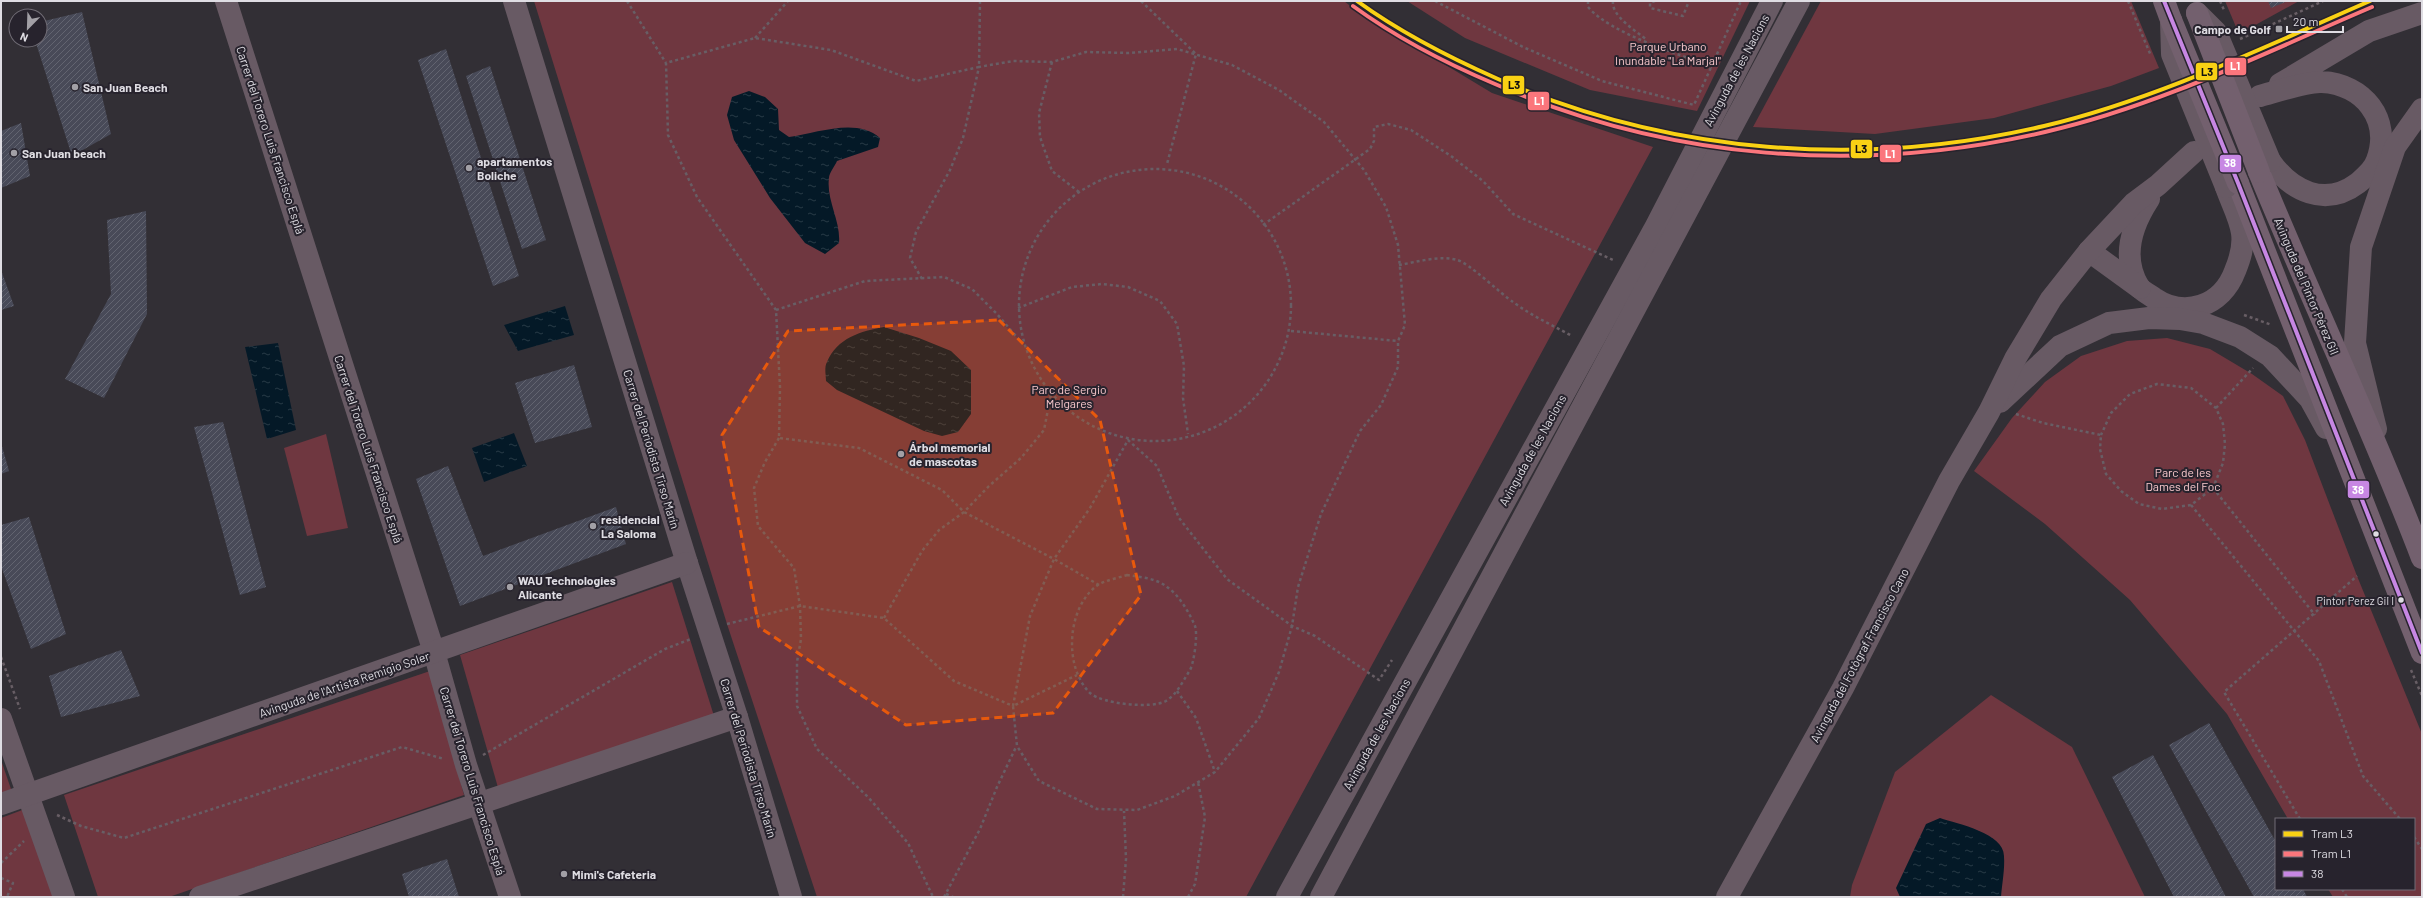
<svg xmlns="http://www.w3.org/2000/svg" width="2423" height="898" viewBox="0 0 2423 898" font-family="Barlow,sans-serif">
<defs>
<pattern id="water-ripples" width="26" height="14" patternUnits="userSpaceOnUse"><rect width="26" height="14" fill="#041927"/><path d="M2 4q2-2 4 0t4 0M15 11q2-2 4 0t4 0" fill="none" stroke="#283a46"/></pattern>
<pattern id="building-hatch" width="6" height="6" patternUnits="userSpaceOnUse"><rect width="6" height="6" fill="#484a58"/><path d="M-1 1l2-2M0 6l6-6M5 7l2-2" fill="none" stroke="#626470"/></pattern>
</defs>
<rect width="100%" height="100%" fill="#322f35"/>
<g fill="#6f3740">
<polygon points="534,1 1344,1 1358,12 1492,93 1653,147 1246,897 817,897 727,624"/>
<polygon points="1407,1 1750,1 1697,111 1590,90 1465,38"/>
<polygon points="1821,1 2131,1 2159,68 2111,86 1994,118 1875,134 1753,127"/>
<polygon points="2225,1 2299,1 2239,34"/>
<polygon points="2167,338 2210,349 2252,374 2283,396 2305,440 2357,576 2422,734 2422,897 2333,897 2328,889 2414,889 2414,819 2288,819 2227,714 2130,600 2045,524 1974,471 2012,418 2045,382 2081,356 2127,341"/>
<polygon points="326,434 348,528 307,536 284,448"/>
<polygon points="672,582 714,716 499,791 460,655"/>
<polygon points="430,671 464,795 169,897 98,897 64,795"/>
<polygon points="1991,695 2072,747 2145,897 1850,897 1852,885 1895,772"/>
<polygon points="1,760 12,792 1,796"/>
<polygon points="25,809 55,897 1,897 1,818"/>
</g>
<g fill="url(#water-ripples)">
<path d="M 749,91 L 765,97 L 778,109 L 779,130 L 789,137 C 817,133 857,117 880,138 L 878,147 L 837,161 C 835,166 829,173 829,178 C 826,200 841,221 839,243 L 825,254 L 805,243 L 770,198 L 734,140 L 727,115 L 732,97 Z"/>
<polygon points="565,306 574,335 518,351 504,325"/>
<path d="M 884,327 L 919,338 L 951,351 L 971,370 L 971,414 L 958,432 L 942,436 L 924,431 L 837,390 L 826,381 C 826,375 824,367 827,362 C 837,338 861,331 884,327 Z"/>
<polygon points="278,343 296,430 267,439 245,347"/>
<polygon points="514,433 527,466 484,482 472,448"/>
<path d="M 1940,818 C 1958,824 2004,833 2004,856 C 2005,869 2002,884 2001,897 L 1900,897 L 1896,888 L 1926,824 Z"/>
</g>
<g fill="url(#building-hatch)">
<polygon points="2268,1 2288,1 2271,8"/>
<polygon points="82,12 111,134 72,156 35,40 40,40 40,22"/>
<polygon points="446,49 519,276 493,286 418,60"/>
<polygon points="490,66 546,240 522,249 466,76"/>
<polygon points="21,123 30,176 1,188 1,131"/>
<polygon points="146,211 147,314 104,398 65,379 111,294 107,220"/>
<polygon points="1,270 14,306 1,310"/>
<polygon points="574,365 592,427 535,443 515,383"/>
<polygon points="223,422 266,587 240,595 194,427"/>
<polygon points="1,443 9,471 1,474"/>
<polygon points="448,466 483,556 616,507 626,544 460,606 416,479"/>
<polygon points="29,517 66,634 31,649 1,566 1,525"/>
<polygon points="121,650 140,696 61,717 49,676"/>
<polygon points="2209,723 2276,842 2276,889 2303,889 2307,897 2254,897 2169,745"/>
<polygon points="2153,755 2226,897 2174,897 2112,777"/>
<polygon points="447,859 459,897 409,897 402,874"/>
</g>
<g fill="none" stroke-linecap="round" stroke-linejoin="round">
<g stroke="#685e65" stroke-width="2.5" stroke-dasharray="3 3" stroke-linecap="butt">
<polyline points="627,1 666,63"/>
<polyline points="1141,1 1196,54 1167,164"/>
<polyline points="1435,1 1523,47 1602,81 1694,105 1741,1"/>
<path d="M 1588,1 L 1588,7 C 1611,34 1677,53 1712,67"/>
<path d="M 1613,1 C 1611,16 1636,31 1647,40"/>
<polyline points="1655,1 1650,3 1650,8 1683,16 1689,1"/>
<polyline points="2128,1 2151,56"/>
<polyline points="2220,1 2224,10"/>
<polyline points="755,38 788,1"/>
<polyline points="2240,39 2323,1"/>
<polyline points="2249,59 2349,17"/>
<polyline points="1052,62 1039,113 1040,137 1052,171 1079,192"/>
<circle cx="1155" cy="305" r="136"/>
<polyline points="1263,225 1370,149 1374,141 1374,127 1388,124 1411,130 1451,156 1483,181 1513,214 1613,260"/>
<path d="M 1399,265 C 1417,262 1439,255 1457,260 C 1468,262 1501,294 1513,302 C 1532,316 1552,325 1572,336"/>
<polyline points="922,279 910,258 916,232 950,170 963,138 979,67 1013,61 1052,62 1086,52 1129,53 1177,49 1232,65 1279,90 1324,122 1364,170 1386,207 1398,245 1405,325 1398,341 1398,367 1381,405 1360,431 1321,514 1298,587 1292,626 1279,672 1259,718 1215,772 1175,796 1137,810 1097,809 1039,781 1017,746 1013,706 1077,675"/>
<polyline points="1018,308 1072,287 1102,284 1128,287 1160,301 1177,324 1184,366 1183,398 1188,434"/>
<polyline points="776,310 865,281 944,277 972,289 997,314 1021,342"/>
<polyline points="2244,315 2272,325"/>
<polyline points="1291,331 1398,341"/>
<polyline points="2216,408 2253,368"/>
<polyline points="2016,414 2043,423 2101,435 2100,449 2106,474 2121,491 2139,504 2162,509 2191,505 2213,488 2223,463 2225,444 2223,424 2216,408 2191,388 2157,384 2130,394 2111,413 2101,435"/>
<polyline points="779,438 765,462 754,488 758,526 794,568 800,606 801,639 797,662 797,706 817,749 868,797 908,843 933,897"/>
<polyline points="2213,488 2315,615"/>
<polyline points="2191,505 2319,661 2363,776 2400,819"/>
<path d="M 1127,575 C 1140,577 1156,578 1167,587 C 1179,595 1189,612 1195,626 C 1198,634 1194,663 1190,670 C 1183,681 1177,694 1166,701 C 1152,709 1102,704 1090,693 C 1063,667 1067,606 1098,585 C 1106,580 1118,578 1127,575 Z"/>
<polyline points="1099,585 1054,559 1090,508 1128,440 1157,466 1179,518 1227,579 1292,626 1315,636 1379,680 1392,660"/>
<polyline points="884,618 922,551 939,530 964,512 989,486 1021,458 1044,430 1051,394"/>
<polyline points="727,624 800,606 884,618 954,681 1013,706 1030,616 1054,559 964,512 942,490 859,448 779,438 780,387 776,310 697,197 668,135 666,63 755,38 831,50 916,81 979,67 980,1"/>
<polyline points="1,657 20,709"/>
<polyline points="2411,670 2422,696"/>
<polyline points="1177,691 1196,718 1215,772"/>
<polyline points="483,755 665,649 691,639"/>
<polyline points="57,815 81,826 124,838 402,747 444,759"/>
<polyline points="2300,819 2224,692 2357,576"/>
<polyline points="2414,837 2422,849"/>
<polyline points="1,863 24,841"/>
<polyline points="1,878 13,883 7,897"/>
<polyline points="2342,889 2347,897"/>
<polyline points="946,894 953,897"/>
<polyline points="944,897 980,829 997,787 1016,747"/>
<polyline points="1123,897 1126,859 1124,811"/>
<polyline points="1188,897 1195,884 1205,817 1198,782"/>
</g>
<g stroke="#685a64" stroke-width="22">
<polyline points="226,1 434,652 466,765 510,897"/>
<polyline points="514,1 687,563 737,717 791,897"/>
<polyline points="2280,84 2369,31 2422,13"/>
<path d="M 2260,96 C 2275,92 2308,81 2322,82 C 2363,84 2392,119 2377,160 C 2374,170 2365,177 2358,183 C 2325,208 2291,191 2270,161"/>
<path d="M 2149,199 C 2132,225 2121,258 2139,287 C 2142,291 2150,295 2154,298 C 2185,319 2222,306 2235,271 C 2240,259 2244,247 2242,233 C 2240,218 2231,202 2226,187"/>
<polyline points="2089,251 2140,288"/>
<polyline points="2000,402 2060,346 2109,323 2149,318 2180,319 2203,323 2240,337 2270,356 2310,399 2326,428"/>
<polyline points="2376,429 2355,343 2361,247 2395,147 2422,109"/>
<polyline points="1,719 64,897"/>
<polyline points="1,804 687,563"/>
<polyline points="200,897 737,717"/>
<polyline points="1287,897 1656,226 1772,1"/>
<polyline points="1321,897 1799,1"/>
<polyline points="1727,897 1843,688 1949,481 1989,412 2015,359 2051,299 2089,251 2134,203 2158,185 2194,152"/>
</g>
<g stroke="#73606e" stroke-width="22">
<polyline points="2164,1 2171,20"/>
<path d="M 2259,172 C 2312,301 2372,427 2422,558"/>
<polyline points="2238,183 2422,653"/>
</g>
<g stroke="#685a64" stroke-width="22">
<polyline points="2197,13 2216,32 2270,161"/>
<polyline points="2171,21 2172,54 2226,187"/>
</g>
<g stroke="#73606e" stroke-width="22">
<polyline points="2197,13 2259,172"/>
<polyline points="2171,20 2238,183"/>
</g>
<g stroke="#27232d" stroke-width="7">
<polyline id="bus-1" points="2164,1 2238,183 2422,653"/>
</g>
<use href="#bus-1" stroke="#c787e3" stroke-width="4"/>
<g stroke="#27232d" stroke-width="7">
<path id="tram-1" d="M 1357,1 C 1401,33 1448,57 1498,79 C 1670,154 1862,169 2044,126 C 2157,99 2264,47 2370,1"/>
</g>
<g stroke="#27232d" stroke-width="7">
<path id="tram-2" d="M 1353,6 C 1397,38 1445,63 1495,84 C 1669,160 1860,175 2045,132 C 2159,106 2266,52 2372,7"/>
</g>
<use href="#tram-1" stroke="#f9d114" stroke-width="4"/>
<use href="#tram-2" stroke="#fb767c" stroke-width="4"/>
</g>
<path fill="#e8590c" fill-opacity="0.2" stroke="#e8590c" stroke-width="3" stroke-dasharray="8 5" stroke-linejoin="round" d="M 999,320 L 1100,420 L 1141,595 L 1053,713 L 906,725 L 759,627 L 722,435 L 788,331 Z"/>
<g fill="#a2a0a6" stroke="#27232d" stroke-width="1.5">
<rect x="2275" y="25" width="8" height="8" rx="2"/>
<circle cx="75" cy="87" r="4"/>
<circle cx="14" cy="153" r="4"/>
<circle cx="469" cy="168" r="4"/>
<circle cx="901" cy="454" r="4"/>
<circle cx="593" cy="526" r="4"/>
<circle cx="510" cy="587" r="4"/>
<circle cx="564" cy="874" r="4"/>
</g>
<g fill="#dfdde3" stroke="#27232d" stroke-width="1.5">
<circle cx="2376" cy="534" r="3.5"/>
<circle cx="2401" cy="600" r="3.5"/>
</g>
<g text-anchor="middle" dominant-baseline="central" stroke-width="4" stroke-linejoin="round" paint-order="stroke">
<g font-size="11" fill="#dfdde3" stroke="#27232d" text-anchor="end">
<text x="2394" y="600">Pintor Perez Gil I</text>
</g>
<g font-size="12" font-weight="bold" fill="#dfdde3" stroke="#27232d" text-anchor="start">
<text x="2271" y="29" text-anchor="end">Campo de Golf</text>
<text x="83" y="87">San Juan Beach</text>
<text x="22" y="153">San Juan beach</text>
<text x="477" y="161">apartamentos<tspan x="477" dy="14">Boliche</tspan></text>
<text x="909" y="447">Árbol memorial<tspan x="909" dy="14">de mascotas</tspan></text>
<text x="601" y="519">residencial<tspan x="601" dy="14">La Saloma</tspan></text>
<text x="518" y="580">WAU Technologies<tspan x="518" dy="14">Alicante</tspan></text>
<text x="572" y="874">Mimi's Cafeteria</text>
</g>
<g font-size="12" fill="#fac9cd" stroke="#27232d">
<text x="1668" y="46">Parque Urbano<tspan x="1668" dy="14">Inundable "La Marjal"</tspan></text>
<text x="1069" y="389">Parc de Sergio<tspan x="1069" dy="14">Melgares</tspan></text>
<text x="2183" y="472">Parc de les<tspan x="2183" dy="14">Dames del Foc</tspan></text>
</g>
<g font-size="12" fill="#dfdde3" stroke="#27232d">
<text transform="translate(1736 70) rotate(-62)">Avinguda de les Nacions</text>
<text transform="translate(271 140) rotate(72)">Carrer del Torero Luis Francisco Esplá</text>
<text transform="translate(2307 286) rotate(67)">Avinguda del Pintor Pérez Gil</text>
<text transform="translate(369 449) rotate(72)">Carrer del Torero Luis Francisco Esplá</text>
<text transform="translate(652 449) rotate(73)">Carrer del Periodista Tirso Marín</text>
<text transform="translate(1532 450) rotate(-61)">Avinguda de les Nacions</text>
<text transform="translate(1859 655) rotate(-62)">Avinguda del Fotògraf Francisco Cano</text>
<text transform="translate(344 684) rotate(-19)">Avinguda de l'Artista Remigio Soler</text>
<text transform="translate(1376 734) rotate(-61)">Avinguda de les Nacions</text>
<text transform="translate(749 758) rotate(73)">Carrer del Periodista Tirso Marín</text>
<text transform="translate(473 781) rotate(73)">Carrer del Torero Luis Francisco Esplá</text>
</g>
</g>
<g stroke="#27232d" stroke-width="1.5">
<rect x="2224" y="57" width="23" height="19" rx="4" fill="#fb767c"/>
<rect x="2195" y="62" width="23" height="19" rx="4" fill="#f9d114"/>
<rect x="1502" y="75" width="23" height="20" rx="4" fill="#f9d114"/>
<rect x="1527" y="91" width="23" height="20" rx="4" fill="#fb767c"/>
<rect x="1850" y="139" width="23" height="20" rx="4" fill="#f9d114"/>
<rect x="1879" y="144" width="23" height="19" rx="4" fill="#fb767c"/>
<rect x="2219" y="154" width="23" height="19" rx="4" fill="#c787e3"/>
<rect x="2347" y="480" width="23" height="19" rx="4" fill="#c787e3"/>
</g>
<g font-size="11" text-anchor="middle" font-weight="bold" fill="#fff">
<text x="2235" y="70">L1</text>
<text x="1539" y="105">L1</text>
<text x="1890" y="158">L1</text>
<text x="2230" y="167">38</text>
<text x="2358" y="494">38</text>
</g>
<g font-size="11" text-anchor="middle" font-weight="bold" fill="#111">
<text x="2207" y="76">L3</text>
<text x="1514" y="89">L3</text>
<text x="1861" y="153">L3</text>
</g>
<rect width="2423" height="898" fill="none" stroke="#dfdde3" stroke-width="4"/>
<rect x="2275" y="818" width="140" height="72" fill="#27232d" stroke="#716d76"/>
<rect x="2283" y="831" width="20" height="6" fill="#f9d114" stroke="#716d76"/>
<text x="2311" y="838" font-size="12" fill="#dfdde3">Tram L3</text>
<rect x="2283" y="851" width="20" height="6" fill="#fb767c" stroke="#716d76"/>
<text x="2311" y="858" font-size="12" fill="#dfdde3">Tram L1</text>
<rect x="2283" y="871" width="20" height="6" fill="#c787e3" stroke="#716d76"/>
<text x="2311" y="878" font-size="12" fill="#dfdde3">38</text>
<g transform="translate(28 28) rotate(203)"><circle r="19" fill="#27232d" stroke="#716d76"/>
<path d="M0-3L7 15L0 10L-7 15Z" fill="#a2a0a6"/>
<text y="-6" font-size="11" font-weight="bold" text-anchor="middle" fill="#dfdde3">N</text>
</g>
<path d="M2287 26v6h56v-6" fill="none" stroke="#dfdde3" stroke-width="2"/>
<text x="2293" y="26" font-size="12" fill="#dfdde3" stroke="#27232d" stroke-width="3" paint-order="stroke">20 m</text>
</svg>
